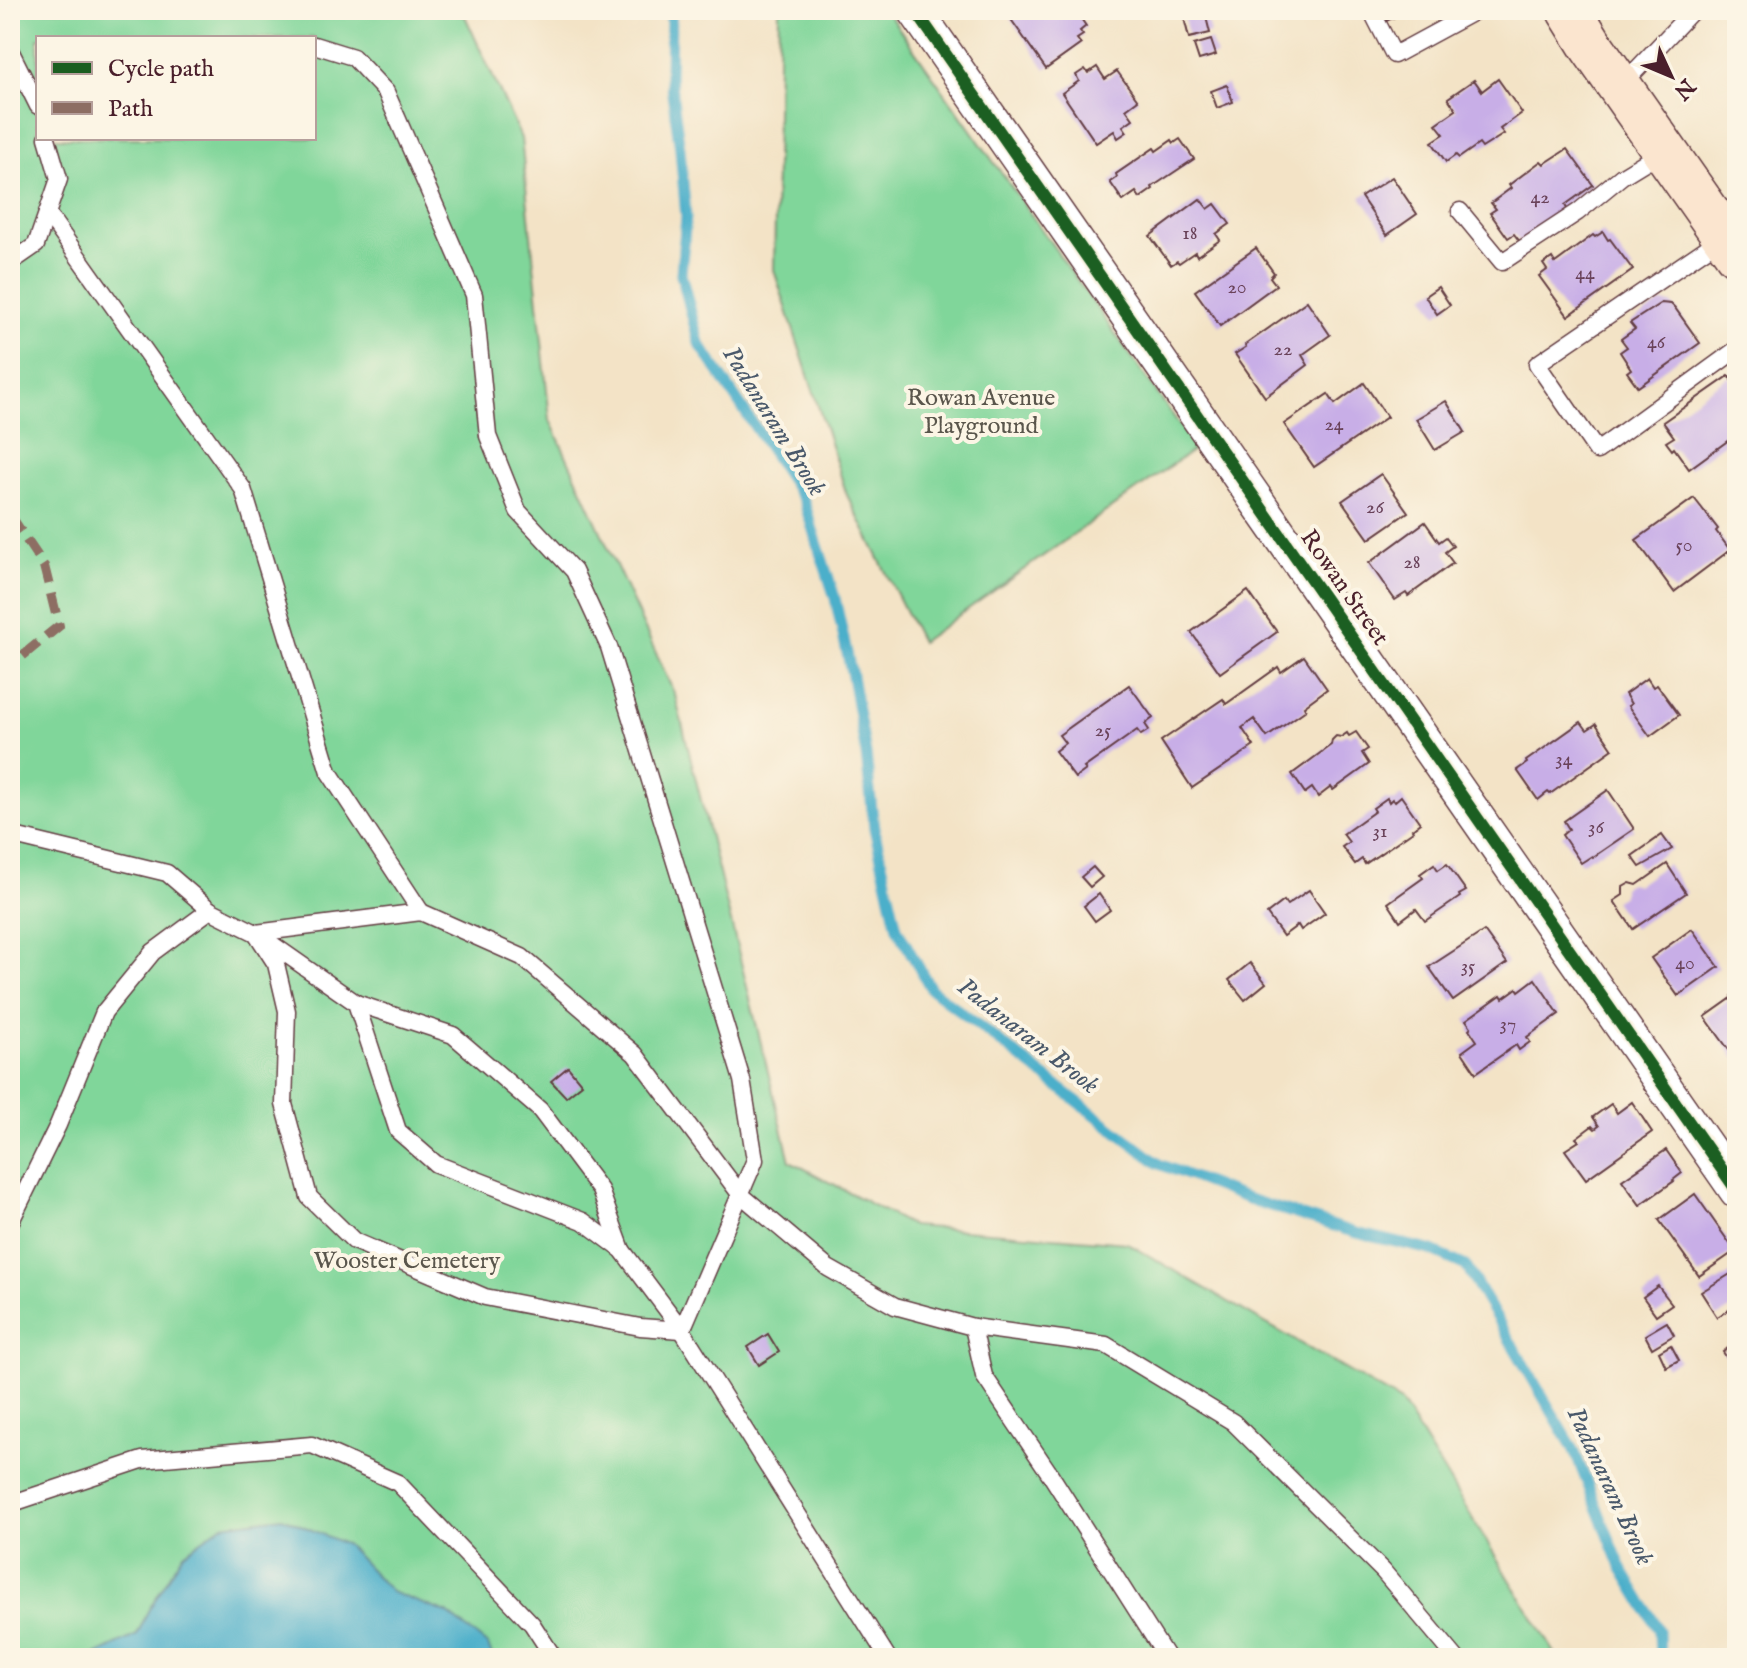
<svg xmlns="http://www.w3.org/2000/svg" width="1747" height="1668" viewBox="0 0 1747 1668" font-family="'IM FELL English',serif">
<rect width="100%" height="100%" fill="#fcf5e5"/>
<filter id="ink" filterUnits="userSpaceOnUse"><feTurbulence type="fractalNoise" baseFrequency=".0125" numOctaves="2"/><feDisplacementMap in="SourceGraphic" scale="16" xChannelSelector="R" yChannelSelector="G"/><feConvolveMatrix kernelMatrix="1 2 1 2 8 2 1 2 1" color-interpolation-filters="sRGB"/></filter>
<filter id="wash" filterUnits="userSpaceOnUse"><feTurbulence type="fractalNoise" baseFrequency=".006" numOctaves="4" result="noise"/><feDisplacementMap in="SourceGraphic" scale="32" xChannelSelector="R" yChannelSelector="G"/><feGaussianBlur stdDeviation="1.8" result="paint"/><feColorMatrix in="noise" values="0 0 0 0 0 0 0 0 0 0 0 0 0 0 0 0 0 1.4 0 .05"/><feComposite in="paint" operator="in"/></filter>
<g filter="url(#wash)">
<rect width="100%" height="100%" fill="#f3e3c6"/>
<g fill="#80d69a" stroke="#657a62" stroke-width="2" fill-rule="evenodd">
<path d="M 10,10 L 435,10 L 465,16 L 521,138 L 550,420 L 675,695 L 790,1161 L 912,1226 L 1127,1243 L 1401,1402 L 1558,1658 L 10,1658 ZM 38,38 L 314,38 L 314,138 L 38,138 Z"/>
<polygon points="779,10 886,10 1196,448 921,642 847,495 774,270"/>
</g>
<polygon fill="#4bafca" stroke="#4a677a" stroke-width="2" points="282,1517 347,1545 391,1592 447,1613 488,1645 493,1658 89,1658 137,1635 148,1611 184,1553 222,1525"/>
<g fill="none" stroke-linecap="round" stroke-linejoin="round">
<polyline stroke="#4bafca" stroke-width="11" points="671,10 670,78 680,149 686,217 681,274 699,343 803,499 835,598 852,676 866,754 874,828 897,928 931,989 1159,1164 1248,1199 1356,1233 1430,1250 1466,1266 1573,1448 1621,1567 1659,1630 1660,1658"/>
</g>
<g id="blocks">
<g fill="#c8aee7">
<polygon points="1022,10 1075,10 1086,26 1080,31 1083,35 1077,39 1081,44 1046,69 1010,18"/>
<polygon points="1182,10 1201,10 1203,18 1206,17 1210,33 1189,38"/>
<polygon points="1378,10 1410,10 1384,22"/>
<polygon points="1211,40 1216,55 1199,60 1194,45"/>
<polygon points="1097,67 1105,79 1117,71 1138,100 1126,109 1133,119 1123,126 1127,132 1118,138 1114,131 1096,143 1062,93 1079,81 1076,75 1085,69 1088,73"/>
<polygon points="1498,79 1522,113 1500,129 1504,134 1482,148 1479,144 1459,158 1456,155 1446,162 1432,142 1444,134 1436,124 1456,110 1448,98 1474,80 1482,91"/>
<polygon points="1227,85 1233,102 1217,108 1211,91"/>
<polygon points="1180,139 1194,159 1152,187 1153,189 1140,198 1136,192 1123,201 1110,182 1117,177 1116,174 1154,148 1156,151 1172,140 1174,143"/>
<polygon points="1567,149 1593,185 1565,205 1567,209 1521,243 1514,234 1508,238 1490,213 1496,209 1491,203 1511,188 1509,185 1541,161 1544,164"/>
<polygon points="1392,177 1417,214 1387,235 1361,197"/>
<polygon points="1200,199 1208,209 1215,204 1230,224 1216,234 1220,240 1197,256 1195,252 1179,263 1177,261 1171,265 1150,236"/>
<polygon points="1603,232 1608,240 1610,239 1633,270 1568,316 1539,276 1547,270 1543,264 1552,258 1555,263 1593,235 1595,237"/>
<polygon points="1256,248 1274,273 1270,277 1276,285 1220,326 1195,291"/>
<polygon points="1438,287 1450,305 1437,314 1425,296"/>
<polygon points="1307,301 1330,335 1302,355 1308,365 1265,397 1235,354 1246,347 1245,345"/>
<polygon points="1661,303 1671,304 1675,308 1700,343 1638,387 1627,372 1631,369 1620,352 1627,347 1621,339 1635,329 1630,323"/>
<polygon points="1729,376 1737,387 1737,434 1689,469 1674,448 1672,450 1666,442 1674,437 1663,422"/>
<polygon points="1364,383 1387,417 1314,467 1284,424 1328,394 1335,404"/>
<polygon points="1446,401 1465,432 1435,450 1416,419"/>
<polygon points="1381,474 1408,512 1369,539 1342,501"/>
<polygon points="1694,498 1718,529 1716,531 1730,550 1674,592 1636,540"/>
<polygon points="1425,522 1439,542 1446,537 1453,546 1445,552 1453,563 1408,596 1406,593 1395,600 1369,563"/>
<polygon points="1248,591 1277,632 1220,673 1191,632"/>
<polygon points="1304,656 1327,689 1304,706 1306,710 1267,737 1254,719 1242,728 1254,746 1192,788 1161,741 1223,699 1226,704 1278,667 1281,672"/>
<polygon points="1647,678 1653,687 1657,685 1679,715 1650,736 1628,706 1631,704 1625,694"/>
<polygon points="1129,685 1153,718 1145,724 1149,730 1141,735 1137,730 1084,768 1086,770 1075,778 1055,751 1065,743 1059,735"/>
<polygon points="1581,722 1587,730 1596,724 1613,749 1550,794 1548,792 1538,800 1517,770 1527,763 1526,761"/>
<polygon points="1356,732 1368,749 1362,753 1369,764 1333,790 1331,787 1318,797 1312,788 1305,793 1292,774 1331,745 1332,740 1336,736 1341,737 1347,733 1349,736"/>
<polygon points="1608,790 1634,829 1593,857 1592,856 1581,863 1562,835 1569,829 1564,821"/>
<polygon points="1401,796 1420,823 1412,829 1413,831 1365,864 1362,859 1355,864 1342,847 1349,842 1343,834 1375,811 1373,808 1387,798 1389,802 1392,799 1394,802"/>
<polygon points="1662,835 1672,849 1640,867 1632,856"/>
<polygon points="1434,864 1438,870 1447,864 1466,891 1459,895 1460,897 1425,921 1416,909 1400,921 1388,903 1423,878 1420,874"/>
<polygon points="1667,864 1686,893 1633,929 1614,901 1623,895 1623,887 1630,883 1637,885"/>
<polygon points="1093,867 1102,877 1090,887 1081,877"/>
<polygon points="1309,890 1325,913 1301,930 1298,925 1283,936 1267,914 1284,901 1287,905"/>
<polygon points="1099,894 1110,910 1095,921 1084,906"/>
<polygon points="1692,929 1719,967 1678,996 1651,958"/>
<polygon points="1484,931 1507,963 1453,1001 1429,967"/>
<polygon points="1250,963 1266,983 1245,1000 1229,980"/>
<polygon points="1535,979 1559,1014 1527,1037 1530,1042 1519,1050 1516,1045 1476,1073 1462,1052 1477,1041 1469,1029 1471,1027 1466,1020 1501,995 1503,998 1517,988 1519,991"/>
<polygon points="1737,992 1737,1061 1705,1017 1733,997 1732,996"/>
<polygon points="568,1067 582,1084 566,1097 551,1081"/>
<polygon points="1632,1102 1652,1132 1586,1179 1565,1150 1579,1141 1576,1138 1592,1126 1595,1129 1599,1126 1593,1117 1611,1104 1617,1113"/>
<polygon points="1666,1150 1682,1173 1673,1180 1674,1181 1640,1205 1622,1180"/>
<polygon points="1695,1194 1735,1251 1699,1276 1659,1220"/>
<polygon points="1737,1270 1737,1305 1717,1317 1701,1292"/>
<polygon points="1658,1286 1672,1304 1656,1315 1643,1297"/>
<polygon points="1667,1322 1674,1335 1652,1348 1645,1335"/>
<polygon points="768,1334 779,1352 759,1365 748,1347"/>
<polygon points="1733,1344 1737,1349 1737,1379 1728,1366 1731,1364 1723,1352"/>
<polygon points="1671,1345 1679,1360 1666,1367 1659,1352"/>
</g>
</g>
</g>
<g filter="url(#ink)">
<use href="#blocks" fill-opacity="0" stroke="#633c42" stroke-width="2"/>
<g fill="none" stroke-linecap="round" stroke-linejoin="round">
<g stroke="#633c42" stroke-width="19">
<g id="lane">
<polyline points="1371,10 1394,55 1477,10"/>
<polyline points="314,45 353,57 386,92 474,295 488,436 518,511 574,571 609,647 742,1080 755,1160 682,1330 888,1658"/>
<polyline points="10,50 38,106"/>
<polyline points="1621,86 1693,10"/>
<polyline points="1460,211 1502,262 1578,212 1622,176 1663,151"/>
<polyline points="47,213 243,489 329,772 421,912"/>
<polyline points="1723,237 1537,364 1597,451 1737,349"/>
<polyline points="10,263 36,245 59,179 47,138"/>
<polyline points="10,835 167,873 210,910 256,933 356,1003 398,1131 436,1164 583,1221 622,1250 682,1330 640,1327 485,1297 354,1241 309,1197 284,1104 287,1011 276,964 256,933"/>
<polyline points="256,933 421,912 522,957 635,1054 740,1194 828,1268 895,1306 973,1327 1106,1345 1233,1422 1383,1571 1456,1658"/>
<polyline points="356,1003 453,1035 540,1110 600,1190 622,1250"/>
<polyline points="10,1223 58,1125 104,1012 153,952 210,910"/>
<polyline points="973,1327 984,1376 1050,1474 1167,1658"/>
<polyline points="10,1504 142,1460 312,1445 398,1483 532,1624 554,1658"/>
</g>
</g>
<g stroke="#633c42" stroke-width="37">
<polyline id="street" points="915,10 1737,1191"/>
</g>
<g stroke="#633c42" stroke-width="47">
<polyline id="secondary" points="1569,10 1592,47 1737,254"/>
</g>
<use href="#lane" stroke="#fff" stroke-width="16"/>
<use href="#street" stroke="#fff" stroke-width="34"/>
<use href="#secondary" stroke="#fbe5cf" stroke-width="44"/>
<polyline stroke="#8d6e63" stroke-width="10" stroke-dasharray="20 10" stroke-linecap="butt" points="10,515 44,566 59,626 10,666"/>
<g stroke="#fcf5e5" stroke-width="17">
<polyline id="cycleway" points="915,10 1737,1191"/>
</g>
<use href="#cycleway" stroke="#1b5e20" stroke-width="12"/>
</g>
</g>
<g text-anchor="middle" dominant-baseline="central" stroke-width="8" stroke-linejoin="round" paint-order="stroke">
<g font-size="20" fill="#6a435a">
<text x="1540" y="197">42</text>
<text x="1190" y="233">18</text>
<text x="1585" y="273">44</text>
<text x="1237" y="287">20</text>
<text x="1656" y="342">46</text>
<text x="1283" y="349">22</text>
<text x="1334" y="424">24</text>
<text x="1375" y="507">26</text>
<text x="1684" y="545">50</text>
<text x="1412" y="562">28</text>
<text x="1103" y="730">25</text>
<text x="1564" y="759">34</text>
<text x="1596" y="827">36</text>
<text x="1380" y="831">31</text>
<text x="1685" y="963">40</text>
<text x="1468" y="966">35</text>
<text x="1508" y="1024">37</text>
</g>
<g font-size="24" fill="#5a564c" stroke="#fcf5e5">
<text x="981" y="398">Rowan Avenue<tspan x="981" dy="28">Playground</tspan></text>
<text x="407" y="1261">Wooster Cemetery</text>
</g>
<g font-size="24" fill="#4a1f2b" stroke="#fcf5e5">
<text transform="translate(1344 588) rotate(55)">Rowan Street</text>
</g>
<g font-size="26" font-style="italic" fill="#4a596b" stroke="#fcf5e5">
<text transform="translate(774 421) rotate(58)">Padanaram Brook</text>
<text transform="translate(1028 1036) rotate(38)">Padanaram Brook</text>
<text transform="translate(1610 1486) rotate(65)">Padanaram Brook</text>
</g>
</g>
<rect width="1747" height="1668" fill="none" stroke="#fcf5e5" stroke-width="40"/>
<rect x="36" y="36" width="280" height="104" fill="#fcf5e5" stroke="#b59f9b" stroke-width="2"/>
<rect x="52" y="62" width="40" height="12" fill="#1b5e20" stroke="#b59f9b" stroke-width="2"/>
<text x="108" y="76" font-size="24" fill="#4a1f2b">Cycle path</text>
<rect x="52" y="102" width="40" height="12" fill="#8d6e63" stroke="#b59f9b" stroke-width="2"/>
<text x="108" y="116" font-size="24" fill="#4a1f2b">Path</text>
<g transform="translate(1671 76) rotate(134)" stroke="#fcf5e5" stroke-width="6" paint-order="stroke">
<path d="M0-6L14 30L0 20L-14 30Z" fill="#4a1f2b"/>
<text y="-12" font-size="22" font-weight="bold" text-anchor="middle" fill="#4a1f2b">N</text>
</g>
</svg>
